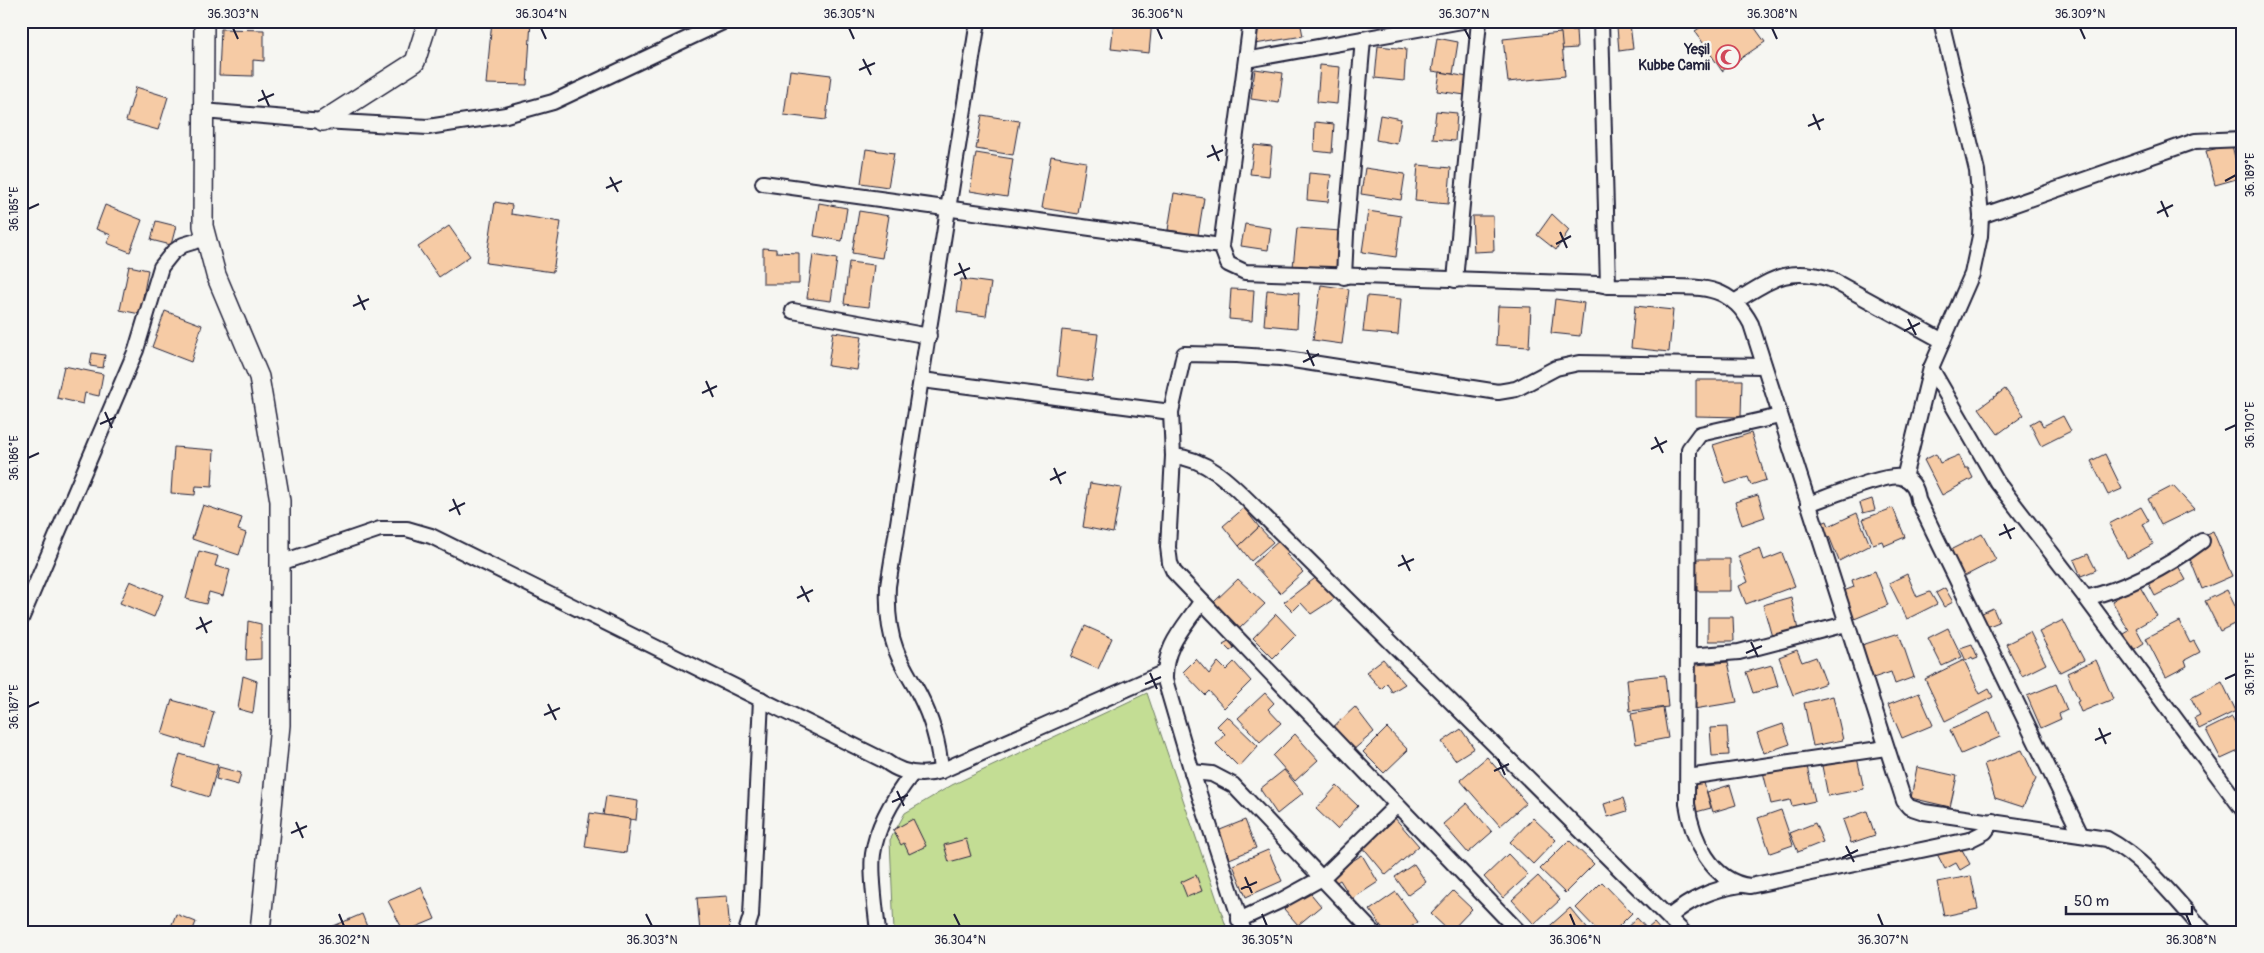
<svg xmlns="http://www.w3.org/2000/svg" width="2264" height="953" viewBox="0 0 2264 953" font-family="Pangolin,sans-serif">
<rect width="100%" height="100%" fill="#f6f6f2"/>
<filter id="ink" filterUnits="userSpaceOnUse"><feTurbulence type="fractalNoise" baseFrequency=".02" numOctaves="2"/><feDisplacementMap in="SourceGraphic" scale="10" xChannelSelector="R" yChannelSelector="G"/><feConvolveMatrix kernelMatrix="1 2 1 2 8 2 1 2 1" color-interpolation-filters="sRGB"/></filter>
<g filter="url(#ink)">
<polygon fill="#c3dd94" stroke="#728068" points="1147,693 1228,932 894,932 890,840 905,813 952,785"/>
<g fill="#f6cba5" stroke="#22223b">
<polygon points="492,21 531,21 527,85 486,84"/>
<polygon points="1114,21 1152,21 1149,53 1111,49"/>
<polygon points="1257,21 1300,21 1303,36 1255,44"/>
<polygon points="1710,21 1750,21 1765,42 1722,71 1695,31"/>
<polygon points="1630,24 1633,49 1619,51 1617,27"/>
<polygon points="221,29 264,30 264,61 253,60 253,76 219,75"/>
<polygon points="1576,30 1577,48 1562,49 1560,31"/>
<polygon points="1561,33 1565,76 1508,82 1503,39"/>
<polygon points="1437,38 1458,42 1453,74 1432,71"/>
<polygon points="1378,46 1406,49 1404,81 1375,78"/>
<polygon points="1320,65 1340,67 1337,104 1317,102"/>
<polygon points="1255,69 1283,73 1279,103 1251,99"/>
<polygon points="790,70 831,75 826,120 784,115"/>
<polygon points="1440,72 1468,77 1465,95 1437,91"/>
<polygon points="136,87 168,97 158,130 126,121"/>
<polygon points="1436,111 1457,113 1455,141 1433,139"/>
<polygon points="982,115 1019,121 1013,155 976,149"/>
<polygon points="1380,115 1401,119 1397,144 1376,140"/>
<polygon points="1315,122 1334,124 1332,153 1314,151"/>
<polygon points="1254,145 1272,147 1269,176 1250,174"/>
<polygon points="2232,145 2240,178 2215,185 2206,151"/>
<polygon points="866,149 894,153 888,187 861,183"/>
<polygon points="976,153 1013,159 1007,197 970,191"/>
<polygon points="1051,156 1086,162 1078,214 1042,208"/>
<polygon points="1418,165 1451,168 1448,204 1415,201"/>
<polygon points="1365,168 1405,174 1401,200 1361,194"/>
<polygon points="1309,173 1331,175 1328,202 1307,200"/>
<polygon points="1174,193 1204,198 1198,235 1168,230"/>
<polygon points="495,202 512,205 511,214 561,222 553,272 486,263"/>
<polygon points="819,203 847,208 842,241 814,236"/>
<polygon points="105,205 142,220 130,252 107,243 111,235 96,229"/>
<polygon points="859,211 889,216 882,258 852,253"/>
<polygon points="1368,211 1401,216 1396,257 1362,252"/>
<polygon points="1552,214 1569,230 1556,250 1537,235"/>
<polygon points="1472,216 1493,216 1494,251 1474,252"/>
<polygon points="156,221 176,226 171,245 151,240"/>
<polygon points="1245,224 1271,228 1268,250 1241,246"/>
<polygon points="449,226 470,256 439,277 418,247"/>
<polygon points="1297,228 1341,231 1337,271 1293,267"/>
<polygon points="763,248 776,249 776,252 799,253 799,284 763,284"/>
<polygon points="813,255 837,259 831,301 807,298"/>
<polygon points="849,262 874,265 869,307 844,304"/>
<polygon points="129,266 148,270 140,314 120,310"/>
<polygon points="961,279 991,283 986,316 957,312"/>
<polygon points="1321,285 1349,289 1342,344 1313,340"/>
<polygon points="1231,289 1254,290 1252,321 1229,319"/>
<polygon points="1267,290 1299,293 1297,328 1264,325"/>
<polygon points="1367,296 1401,299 1398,335 1363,332"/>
<polygon points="1555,299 1584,303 1580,336 1551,333"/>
<polygon points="1498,306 1531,307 1529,347 1496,345"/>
<polygon points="1635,306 1673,310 1669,352 1631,348"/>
<polygon points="165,311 202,325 191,362 152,347"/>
<polygon points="1062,330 1098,334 1092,381 1057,376"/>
<polygon points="833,332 862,336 857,370 828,366"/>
<polygon points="92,353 105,355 103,368 90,366"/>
<polygon points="64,366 103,374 99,396 85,393 83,404 57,398"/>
<polygon points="1696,380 1742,380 1741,417 1696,416"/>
<polygon points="2005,389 2024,415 1998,434 1979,408"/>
<polygon points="2063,416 2071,431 2041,446 2030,424 2039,419 2043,426"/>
<polygon points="1751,433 1766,480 1751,485 1748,477 1726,484 1713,445"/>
<polygon points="174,447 214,450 212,487 196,486 195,495 171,493"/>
<polygon points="1936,454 1940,463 1959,455 1965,468 1968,468 1973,478 1942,495 1924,460"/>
<polygon points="2105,454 2122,489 2108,495 2091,461"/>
<polygon points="1090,483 1121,488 1113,533 1083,527"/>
<polygon points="2173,486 2194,509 2161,525 2148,499"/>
<polygon points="1758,495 1765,517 1742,525 1735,502"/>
<polygon points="1872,499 1875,510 1863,513 1860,503"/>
<polygon points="203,505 242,518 238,530 246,533 239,555 192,539"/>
<polygon points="2141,507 2149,521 2143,524 2153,544 2127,558 2109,524"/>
<polygon points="1244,508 1259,527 1239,546 1223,526"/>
<polygon points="1893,508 1905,537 1884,546 1882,541 1873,544 1863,519"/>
<polygon points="1857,513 1870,545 1839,561 1829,536 1821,538 1819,524 1827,521 1829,526"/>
<polygon points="1259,527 1273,542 1251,561 1239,546"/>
<polygon points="2213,531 2232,576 2202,589 2188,554 2201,536"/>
<polygon points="1982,534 1996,560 1963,577 1950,550"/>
<polygon points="1281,539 1291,550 1286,554 1303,572 1280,593 1253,564"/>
<polygon points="1760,548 1764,560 1782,553 1795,586 1746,604 1739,586 1748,582 1738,556"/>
<polygon points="199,551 218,556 215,566 230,570 223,596 209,592 206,604 186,599"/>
<polygon points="2088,554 2096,570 2081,576 2074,560"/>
<polygon points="1696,559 1730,559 1730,591 1697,591"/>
<polygon points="2177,564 2186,580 2155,596 2146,579"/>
<polygon points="1875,571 1888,605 1852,620 1841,592 1854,587 1852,580"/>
<polygon points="1907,574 1917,597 1930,592 1937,604 1907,619 1889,583"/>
<polygon points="1318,576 1337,597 1311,614 1301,603 1293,611 1284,602"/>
<polygon points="1238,579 1265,604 1239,629 1214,602"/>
<polygon points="130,581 163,595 154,617 120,603"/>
<polygon points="2139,585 2157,616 2136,628 2144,643 2133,650 2124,634 2129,631 2112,601"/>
<polygon points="1945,588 1953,602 1944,607 1936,593"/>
<polygon points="2227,590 2242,620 2220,631 2205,601"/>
<polygon points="1791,597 1798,630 1772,637 1763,605"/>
<polygon points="1993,608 1999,622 1984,628 1978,615"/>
<polygon points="1276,614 1296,635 1273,658 1253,638"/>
<polygon points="1708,617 1733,617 1734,641 1708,641"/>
<polygon points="2063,620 2084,660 2060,672 2039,632"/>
<polygon points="248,621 261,624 261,659 246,660"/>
<polygon points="2179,621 2190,643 2194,641 2200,652 2185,660 2187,666 2166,677 2146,638"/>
<polygon points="1085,626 1112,638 1098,669 1071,657"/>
<polygon points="1948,628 1962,657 1942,666 1928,638"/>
<polygon points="2030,632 2046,664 2022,676 2006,644"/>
<polygon points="1899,633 1914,677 1895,684 1891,672 1870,679 1859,646"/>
<polygon points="1230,640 1234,648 1230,651 1223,644"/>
<polygon points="1972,644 1978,658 1973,660 1972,657 1966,661 1960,648"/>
<polygon points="1797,650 1802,662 1816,657 1826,683 1793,695 1779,657"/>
<polygon points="1196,659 1209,674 1218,662 1226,670 1234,662 1251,681 1224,708 1209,691 1205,695 1183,672"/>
<polygon points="1383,659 1405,684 1392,692 1387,683 1381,689 1366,672"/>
<polygon points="1964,660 1980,694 1989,689 1993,697 1945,721 1925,679"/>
<polygon points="2096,660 2113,699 2081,712 2077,702 2079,701 2067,673"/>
<polygon points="1728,662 1737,702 1694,709 1696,665"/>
<polygon points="1772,665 1778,686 1753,693 1746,672"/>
<polygon points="1665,675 1668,707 1630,711 1627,679"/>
<polygon points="243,676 257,681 253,713 238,709"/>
<polygon points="2222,682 2236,711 2199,729 2194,718 2200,715 2191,698"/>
<polygon points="2056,684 2067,710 2059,714 2061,719 2041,728 2027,696"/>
<polygon points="1265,693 1274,703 1268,709 1281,723 1260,742 1238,718"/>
<polygon points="1919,693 1933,725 1902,738 1888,705"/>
<polygon points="1833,696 1843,740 1813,746 1804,703"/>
<polygon points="172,700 214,712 204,747 162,734"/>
<polygon points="1355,707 1374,732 1352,751 1331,729"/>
<polygon points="1663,708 1668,738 1636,744 1631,714"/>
<polygon points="1990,712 2000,737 1961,754 1950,730"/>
<polygon points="1227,716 1258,746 1239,767 1216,744 1225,734 1217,726"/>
<polygon points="2232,717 2238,728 2241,726 2243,729 2243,749 2221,759 2206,730"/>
<polygon points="1783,724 1790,744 1764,753 1757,733"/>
<polygon points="1727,727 1729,755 1712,756 1710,728"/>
<polygon points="1387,728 1408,750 1384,773 1363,752"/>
<polygon points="1461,729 1474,748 1455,760 1442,742"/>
<polygon points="1295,734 1318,760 1295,781 1273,756"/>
<polygon points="2022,750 2036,779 2023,807 1995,798 1984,764"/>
<polygon points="1856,753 1864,789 1828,796 1821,761"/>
<polygon points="180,754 218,765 209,797 171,785"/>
<polygon points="1487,757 1526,803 1500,826 1460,780"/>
<polygon points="1806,762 1815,801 1792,806 1790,800 1771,804 1763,772"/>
<polygon points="219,767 241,773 238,785 216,779"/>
<polygon points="1917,767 1957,776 1950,807 1911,798"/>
<polygon points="1284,770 1303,793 1277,814 1260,789"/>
<polygon points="1703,779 1711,808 1696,812 1687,783"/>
<polygon points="1730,785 1736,805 1713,812 1707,792"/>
<polygon points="1337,786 1358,806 1337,829 1316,809"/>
<polygon points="606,796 638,801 636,820 603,815"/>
<polygon points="1623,798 1627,811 1608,817 1604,804"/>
<polygon points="1467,803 1492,832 1468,853 1443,824"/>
<polygon points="1781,810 1793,845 1770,853 1758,818"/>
<polygon points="1867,811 1875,835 1851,843 1843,820"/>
<polygon points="590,813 630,819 626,853 585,847"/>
<polygon points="1394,817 1419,846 1386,875 1362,846"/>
<polygon points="1533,818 1556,840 1533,864 1510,842"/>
<polygon points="913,819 926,846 909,854 904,843 901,845 893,830"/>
<polygon points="1245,820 1256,848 1227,860 1215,832"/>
<polygon points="1815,823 1823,842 1798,852 1790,833"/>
<polygon points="966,839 971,856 949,862 944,845"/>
<polygon points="1569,840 1594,864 1565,893 1540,869"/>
<polygon points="1960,846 1970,864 1960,870 1956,863 1945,869 1936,852"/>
<polygon points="1268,850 1282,881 1246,897 1233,865"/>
<polygon points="1508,854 1528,875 1503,898 1484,877"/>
<polygon points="1362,855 1378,882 1352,899 1340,880 1333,884 1328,876"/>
<polygon points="1414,864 1426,882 1408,895 1395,877"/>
<polygon points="1196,875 1202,891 1187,897 1181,882"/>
<polygon points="1538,876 1560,900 1534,924 1512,900"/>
<polygon points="1971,876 1978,909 1944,916 1937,882"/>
<polygon points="1602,882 1632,913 1613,932 1599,932 1576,908"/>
<polygon points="421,887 435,919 404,932 388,901"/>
<polygon points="1307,889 1321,906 1298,925 1284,909"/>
<polygon points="1453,891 1472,909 1450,932 1431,914"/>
<polygon points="1396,892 1418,922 1404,932 1385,932 1370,910"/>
<polygon points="727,896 730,932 700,932 697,898"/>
<polygon points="1570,908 1590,932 1543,932"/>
<polygon points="176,914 196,922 192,932 169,932"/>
<polygon points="362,914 369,932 331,932 329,928"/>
<polygon points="1637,918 1647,929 1654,923 1662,932 1622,932"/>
</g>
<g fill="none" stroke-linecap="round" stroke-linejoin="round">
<g stroke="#22223b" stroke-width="18">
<g id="street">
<path d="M 1251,21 L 1221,246 L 1228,264 L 1245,272 L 1598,284 L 1608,286 C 1627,286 1647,286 1666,287 C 1704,287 1731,286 1751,324 L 1904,801 L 1909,807 L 1924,812 L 2107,839 C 2145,859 2176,900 2205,932"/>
<polyline points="1601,21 1608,286"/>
<polyline points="1246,60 1462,21"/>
<polyline points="203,111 323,121 428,127 506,115 553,102 725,21"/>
<polyline points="763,183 1221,246"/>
<polyline points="1981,216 2195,141 2243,139"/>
<polyline points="1344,277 1346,234 1363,39"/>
<polyline points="1455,280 1479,21"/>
<path d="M 1734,302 C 1771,280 1786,266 1830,279 L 1943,341"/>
<polyline points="793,311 929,336"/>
<polyline points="1931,368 1997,482 2086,598 2243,810"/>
<polyline points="922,380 1171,412"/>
<path d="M 1780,416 L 1700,434 L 1689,449 L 1687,804 C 1692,838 1711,882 1750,886 L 1969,840 L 1985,832 L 1993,821"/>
<path d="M 1173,456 C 1214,459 1240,494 1269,521 L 1683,932"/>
<polyline points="1904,478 1931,368 1972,274 1980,236 1981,216 1977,171 1941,21"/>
<path d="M 1808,504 C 1826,498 1886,473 1901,477 C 1913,480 1917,490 1918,500 L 2081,835"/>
<path d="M 280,563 L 380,529 L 407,529 L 431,536 L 885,761 C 902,774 920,777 941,771 L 1165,672"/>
<path d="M 2086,598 C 2130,587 2166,568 2202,541"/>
<path d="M 1201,602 C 1183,629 1164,646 1165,680 L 1192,772 L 1244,932"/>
<polyline points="21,619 136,350 161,267 173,252 183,245 206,238"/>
<polyline points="1688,656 1739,652 1846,624"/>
<path d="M 941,771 C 939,744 932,719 919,694 C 911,679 902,666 896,650 C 888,629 887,608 888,586 L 978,21"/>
<polyline points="1192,772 1212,774 1233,785 1373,932"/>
<polyline points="1688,777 1886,748"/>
<path d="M 1669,917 C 1691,899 1712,889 1740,885"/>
<polyline points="1239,920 1282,900 1322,878 1397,805"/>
<polyline points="746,932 751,916 761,699"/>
<path d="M 878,932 C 876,910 870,874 873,854 C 877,824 894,797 912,774"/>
<polyline points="1519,932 1174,572 1170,563 1168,547 1173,456 1171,412 1184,354 1236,355 1280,358 1498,392 1516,389 1556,368 1579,363 1764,366"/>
</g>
</g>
<g stroke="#22223b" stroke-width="22">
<g id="secondary">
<polyline points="204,21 203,226 216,275 259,377 280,501 280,725 260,932"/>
<polyline points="323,121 415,62 428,21"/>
</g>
</g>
<use href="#street" stroke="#f6f6f2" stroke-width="14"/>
<use href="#secondary" stroke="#f6f6f2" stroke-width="19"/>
</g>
</g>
<path fill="none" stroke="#22223b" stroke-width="2" d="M 233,28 L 238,39M 541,28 L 546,39M 849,28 L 854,39M 1157,28 L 1162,39M 1464,28 L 1470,39M 1772,28 L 1777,39M 2080,28 L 2085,39M 863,59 L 871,75M 859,70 L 875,63M 262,90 L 269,106M 258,101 L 274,94M 1813,114 L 1820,130M 1808,126 L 1824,119M 1212,145 L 1219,161M 1207,157 L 1223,150M 610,177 L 618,192M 2225,181 L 2236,175M 606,188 L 622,181M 2161,201 L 2168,217M 28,209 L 39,204M 2157,213 L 2173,205M 1560,232 L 1567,248M 1556,244 L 1571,236M 959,263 L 966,279M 954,275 L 970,268M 358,295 L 365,310M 353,306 L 369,299M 1908,319 L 1916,335M 1904,331 L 1920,323M 1307,350 L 1314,366M 1303,362 L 1319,354M 706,381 L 713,397M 702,393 L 717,386M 105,412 L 112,428M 100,424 L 116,417M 2225,430 L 2236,425M 1655,437 L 1663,453M 1651,449 L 1667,441M 28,458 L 39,453M 1054,468 L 1061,484M 1050,480 L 1066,472M 453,499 L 460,515M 449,511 L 465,503M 2004,524 L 2011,539M 1999,535 L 2015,528M 1402,555 L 1410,571M 1398,566 L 1414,559M 801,586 L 809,602M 797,598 L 813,590M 200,617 L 207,633M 196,629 L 212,621M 1751,642 L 1758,657M 1746,653 L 1762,646M 1150,673 L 1157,689M 2225,679 L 2236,674M 1145,684 L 1161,677M 548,704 L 556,720M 28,707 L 39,702M 544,715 L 560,708M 2099,728 L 2106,744M 2095,740 L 2111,733M 1498,759 L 1505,775M 1494,771 L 1509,764M 897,791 L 904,806M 892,802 L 908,795M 296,822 L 303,838M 291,833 L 307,826M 1846,846 L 1854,862M 1842,858 L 1858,850M 1245,877 L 1252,893M 1241,889 L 1257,882M 339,914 L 344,926M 646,914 L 652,926M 954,914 L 960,926M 1262,914 L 1267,926M 1570,914 L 1575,926M 1878,914 L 1883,926M 2186,914 L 2191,926"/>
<defs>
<g id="mosque-ring" transform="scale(1.25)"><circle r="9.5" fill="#f6f6f2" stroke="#d1495b" stroke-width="1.5"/><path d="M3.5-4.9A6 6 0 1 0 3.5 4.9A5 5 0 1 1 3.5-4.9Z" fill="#d1495b"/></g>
</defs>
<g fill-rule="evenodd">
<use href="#mosque-ring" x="1728" y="57"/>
</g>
<g text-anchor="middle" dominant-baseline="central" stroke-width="4.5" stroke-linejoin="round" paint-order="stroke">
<g font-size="14" font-weight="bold" fill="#22223b" stroke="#f6f6f2" text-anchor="end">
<text x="1710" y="49">Yeşil<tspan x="1710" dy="16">Kubbe Camii</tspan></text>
</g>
</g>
<rect width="2264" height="953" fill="none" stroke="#f6f6f2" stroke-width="55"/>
<path d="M2066 906v8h126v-8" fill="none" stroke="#22223b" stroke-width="2.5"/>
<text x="2074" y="906" font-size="15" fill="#22223b" stroke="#f6f6f2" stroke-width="4" paint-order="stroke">50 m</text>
<rect x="28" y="28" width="2208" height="898" fill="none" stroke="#22223b" stroke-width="2"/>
<g font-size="12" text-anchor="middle" fill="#22223b">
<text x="233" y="18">36.303°N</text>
<text x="541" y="18">36.304°N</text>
<text x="849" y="18">36.305°N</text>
<text x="1157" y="18">36.306°N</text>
<text x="1464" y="18">36.307°N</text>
<text x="1772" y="18">36.308°N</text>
<text x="2080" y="18">36.309°N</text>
<text transform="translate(2250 175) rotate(-90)" y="4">36.189°E</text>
<text transform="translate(14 209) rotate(-90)" y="4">36.185°E</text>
<text transform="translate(2250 425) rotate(-90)" y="4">36.190°E</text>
<text transform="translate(14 458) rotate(-90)" y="4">36.186°E</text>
<text transform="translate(2250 674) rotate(-90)" y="4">36.191°E</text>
<text transform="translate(14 707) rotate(-90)" y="4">36.187°E</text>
<text x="344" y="944">36.302°N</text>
<text x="652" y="944">36.303°N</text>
<text x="960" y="944">36.304°N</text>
<text x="1267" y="944">36.305°N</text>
<text x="1575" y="944">36.306°N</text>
<text x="1883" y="944">36.307°N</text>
<text x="2191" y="944">36.308°N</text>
</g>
</svg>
